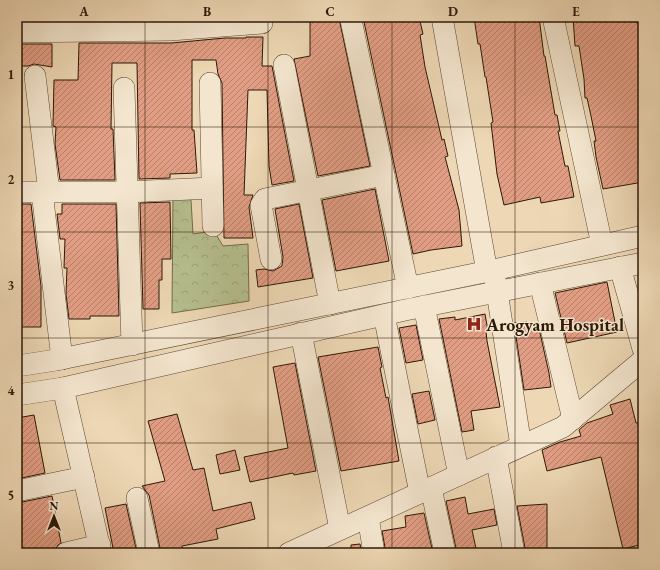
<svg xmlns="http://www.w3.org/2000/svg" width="660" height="570" viewBox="0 0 660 570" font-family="'EB Garamond',serif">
<defs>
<pattern id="forest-crowns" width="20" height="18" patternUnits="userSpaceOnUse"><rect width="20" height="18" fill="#b6bf8f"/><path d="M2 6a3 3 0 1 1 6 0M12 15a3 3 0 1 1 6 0" fill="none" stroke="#9da47a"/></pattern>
<pattern id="building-hatch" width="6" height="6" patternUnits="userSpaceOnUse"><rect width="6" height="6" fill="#e29e84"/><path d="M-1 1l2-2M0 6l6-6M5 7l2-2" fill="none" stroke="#b8806a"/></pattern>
</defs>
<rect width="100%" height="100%" fill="#edd7b4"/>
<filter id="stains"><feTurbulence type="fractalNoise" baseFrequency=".005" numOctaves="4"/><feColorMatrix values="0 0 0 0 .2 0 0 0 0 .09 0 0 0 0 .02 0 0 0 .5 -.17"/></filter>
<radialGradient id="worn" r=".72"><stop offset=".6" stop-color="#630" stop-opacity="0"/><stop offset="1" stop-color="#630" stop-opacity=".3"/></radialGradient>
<polygon fill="url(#forest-crowns)" stroke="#726c4b" points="173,198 191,200 193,234 214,231 223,246 248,244 249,301 172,313"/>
<g fill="url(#building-hatch)" stroke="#2d1907">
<polygon points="363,17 415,17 416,22 420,21 423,34 420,35 425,67 442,140 444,139 448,156 445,157 459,210 462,246 431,250 413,254"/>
<polygon points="474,17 539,17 544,56 545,56 555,115 557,115 560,131 558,131 565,166 568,166 574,197 541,203 540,197 504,205 497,174 491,123 493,122 486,77 485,77 480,44 478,44"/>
<polygon points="573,17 637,17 637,23 639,23 643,47 643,182 603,189 596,157 594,141 596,141 591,116 587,98 585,98 584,79 579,46 575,46"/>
<polygon points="310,18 339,18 370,166 318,176 294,59 310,56"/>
<polygon points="246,37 263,37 262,66 272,66 294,181 272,185 269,166 267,90 248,90 244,195 253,195 249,207 253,238 224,238 222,83 218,74 216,60 192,60 192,130 194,130 197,173 170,174 170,178 139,179 137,63 112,63 111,129 113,129 115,180 60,180 55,144 56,127 53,126 54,80 78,80 79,43 171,43 225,38 246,38"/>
<polygon points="18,44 52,44 52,67 34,64 28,66 18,66"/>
<polygon points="375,189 389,261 336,271 322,200"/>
<polygon points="170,202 171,259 162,259 162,280 159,280 159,309 143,309 140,203"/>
<polygon points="17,204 31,204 41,286 41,327 19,327"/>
<polygon points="62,204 116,204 119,316 90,316 90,319 69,319 66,294 67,268 64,268 65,239 60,239 57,214 62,214"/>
<polygon points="299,204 313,278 258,287 256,270 264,269 273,271 282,266 283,257 275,209"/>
<polygon points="607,282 617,332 567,343 555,293"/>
<polygon points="485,314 488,331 486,331 487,341 500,407 471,411 474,430 462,432 439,319 455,317 455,320"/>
<polygon points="527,322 529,326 538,324 549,373 551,387 524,390 514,323"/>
<polygon points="416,325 423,360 406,363 399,328"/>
<polygon points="378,347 382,367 380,368 386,398 388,397 399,461 341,471 318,357"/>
<polygon points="295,363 316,471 294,475 293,473 250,482 244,457 288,448 273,367"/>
<polygon points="429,391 435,420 418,424 412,394"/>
<polygon points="630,399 636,423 638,423 643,449 643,544 623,549 601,457 547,471 542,450 560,442 581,436 579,430 587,423 613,414 610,405"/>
<polygon points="177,414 193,470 204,468 213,511 251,502 255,519 216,529 218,539 182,546 183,552 161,553 149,495 142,486 165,481 148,421"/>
<polygon points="34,415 45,473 17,479 17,418"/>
<polygon points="235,450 240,470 220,474 216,455"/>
<polygon points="52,496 61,543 58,545 54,552 17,553 17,503"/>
<polygon points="465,497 468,514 494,509 497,525 472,530 477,553 457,553 446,501"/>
<polygon points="126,504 137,553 114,553 105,508"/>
<polygon points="547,504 547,553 526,553 517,506"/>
<polygon points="424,513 433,553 386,553 382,531 406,527 405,516"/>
<polygon points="360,544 362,553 351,553 351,545"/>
</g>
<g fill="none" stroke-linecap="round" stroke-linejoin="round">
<g stroke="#5d4832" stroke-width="22">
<g id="minor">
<polyline points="442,17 487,272"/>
<polyline points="553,17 602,245"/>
<polyline points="351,20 408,288"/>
<polyline points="17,32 170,30 262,23"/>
<polyline points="284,65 330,304"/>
<polyline points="35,76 49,192"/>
<polyline points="210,83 213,226"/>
<polyline points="124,88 132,345"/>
<polyline points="17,192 127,192 212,188"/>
<polyline points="42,192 62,359"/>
<polyline points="271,259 261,205 265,199 384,175"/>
<polyline points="620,267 643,349"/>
<polyline points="495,279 521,446"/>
<polyline points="540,283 573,419"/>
<polyline points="424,306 459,475"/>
<polyline points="384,315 420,493"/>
<polyline points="301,333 340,529"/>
<polyline points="17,366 56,360 494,270 643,236"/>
<polyline points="63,388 101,553"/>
<polyline points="17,395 63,388 405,310 643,263"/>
<polyline points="496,457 514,553"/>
<polyline points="431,488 445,553"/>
<polyline points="17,491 84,477"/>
<polyline points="137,498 149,553"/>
<polyline points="368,517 374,553"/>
<polyline points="66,553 100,545"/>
<polyline points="289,553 563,427 643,360"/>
</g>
</g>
<use href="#minor" stroke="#f3e5ce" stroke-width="21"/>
</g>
<path fill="none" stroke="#2d1907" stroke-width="1" stroke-opacity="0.55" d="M 145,17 L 145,553M 268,17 L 268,553M 392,17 L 392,553M 515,17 L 515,553M 17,127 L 643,127M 17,232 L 643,232M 17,338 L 643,338M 17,443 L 643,443"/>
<defs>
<g id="hospital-bare" transform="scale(1.2)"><path d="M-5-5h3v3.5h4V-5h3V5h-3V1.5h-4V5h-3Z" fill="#8f2418" stroke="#f3e5ce" stroke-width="2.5" paint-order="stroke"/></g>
</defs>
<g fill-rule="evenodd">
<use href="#hospital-bare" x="474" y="324"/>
</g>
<g text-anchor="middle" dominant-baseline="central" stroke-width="3" stroke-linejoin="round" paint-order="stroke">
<g font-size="18" font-weight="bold" fill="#2d1907" stroke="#f3e5ce" text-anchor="start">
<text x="486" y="324">Arogyam Hospital</text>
</g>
</g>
<rect width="660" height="570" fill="none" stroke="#edd7b4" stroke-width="44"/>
<g transform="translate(54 516)" stroke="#f3e5ce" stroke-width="3" paint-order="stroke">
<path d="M0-3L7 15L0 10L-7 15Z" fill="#2d1907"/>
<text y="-6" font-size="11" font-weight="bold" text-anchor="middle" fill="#2d1907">N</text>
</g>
<rect x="22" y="22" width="616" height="526" fill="none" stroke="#2d1907" stroke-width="1.5"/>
<g font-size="13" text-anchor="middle" font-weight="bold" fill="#2d1907">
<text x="84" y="16">A</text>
<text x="207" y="16">B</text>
<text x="330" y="16">C</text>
<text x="453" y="16">D</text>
<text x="576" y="16">E</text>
<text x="11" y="79">1</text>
<text x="11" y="184">2</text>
<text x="11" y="290">3</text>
<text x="11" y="395">4</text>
<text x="11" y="500">5</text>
</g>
<rect width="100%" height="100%" filter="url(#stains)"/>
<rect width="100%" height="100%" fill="url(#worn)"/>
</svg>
